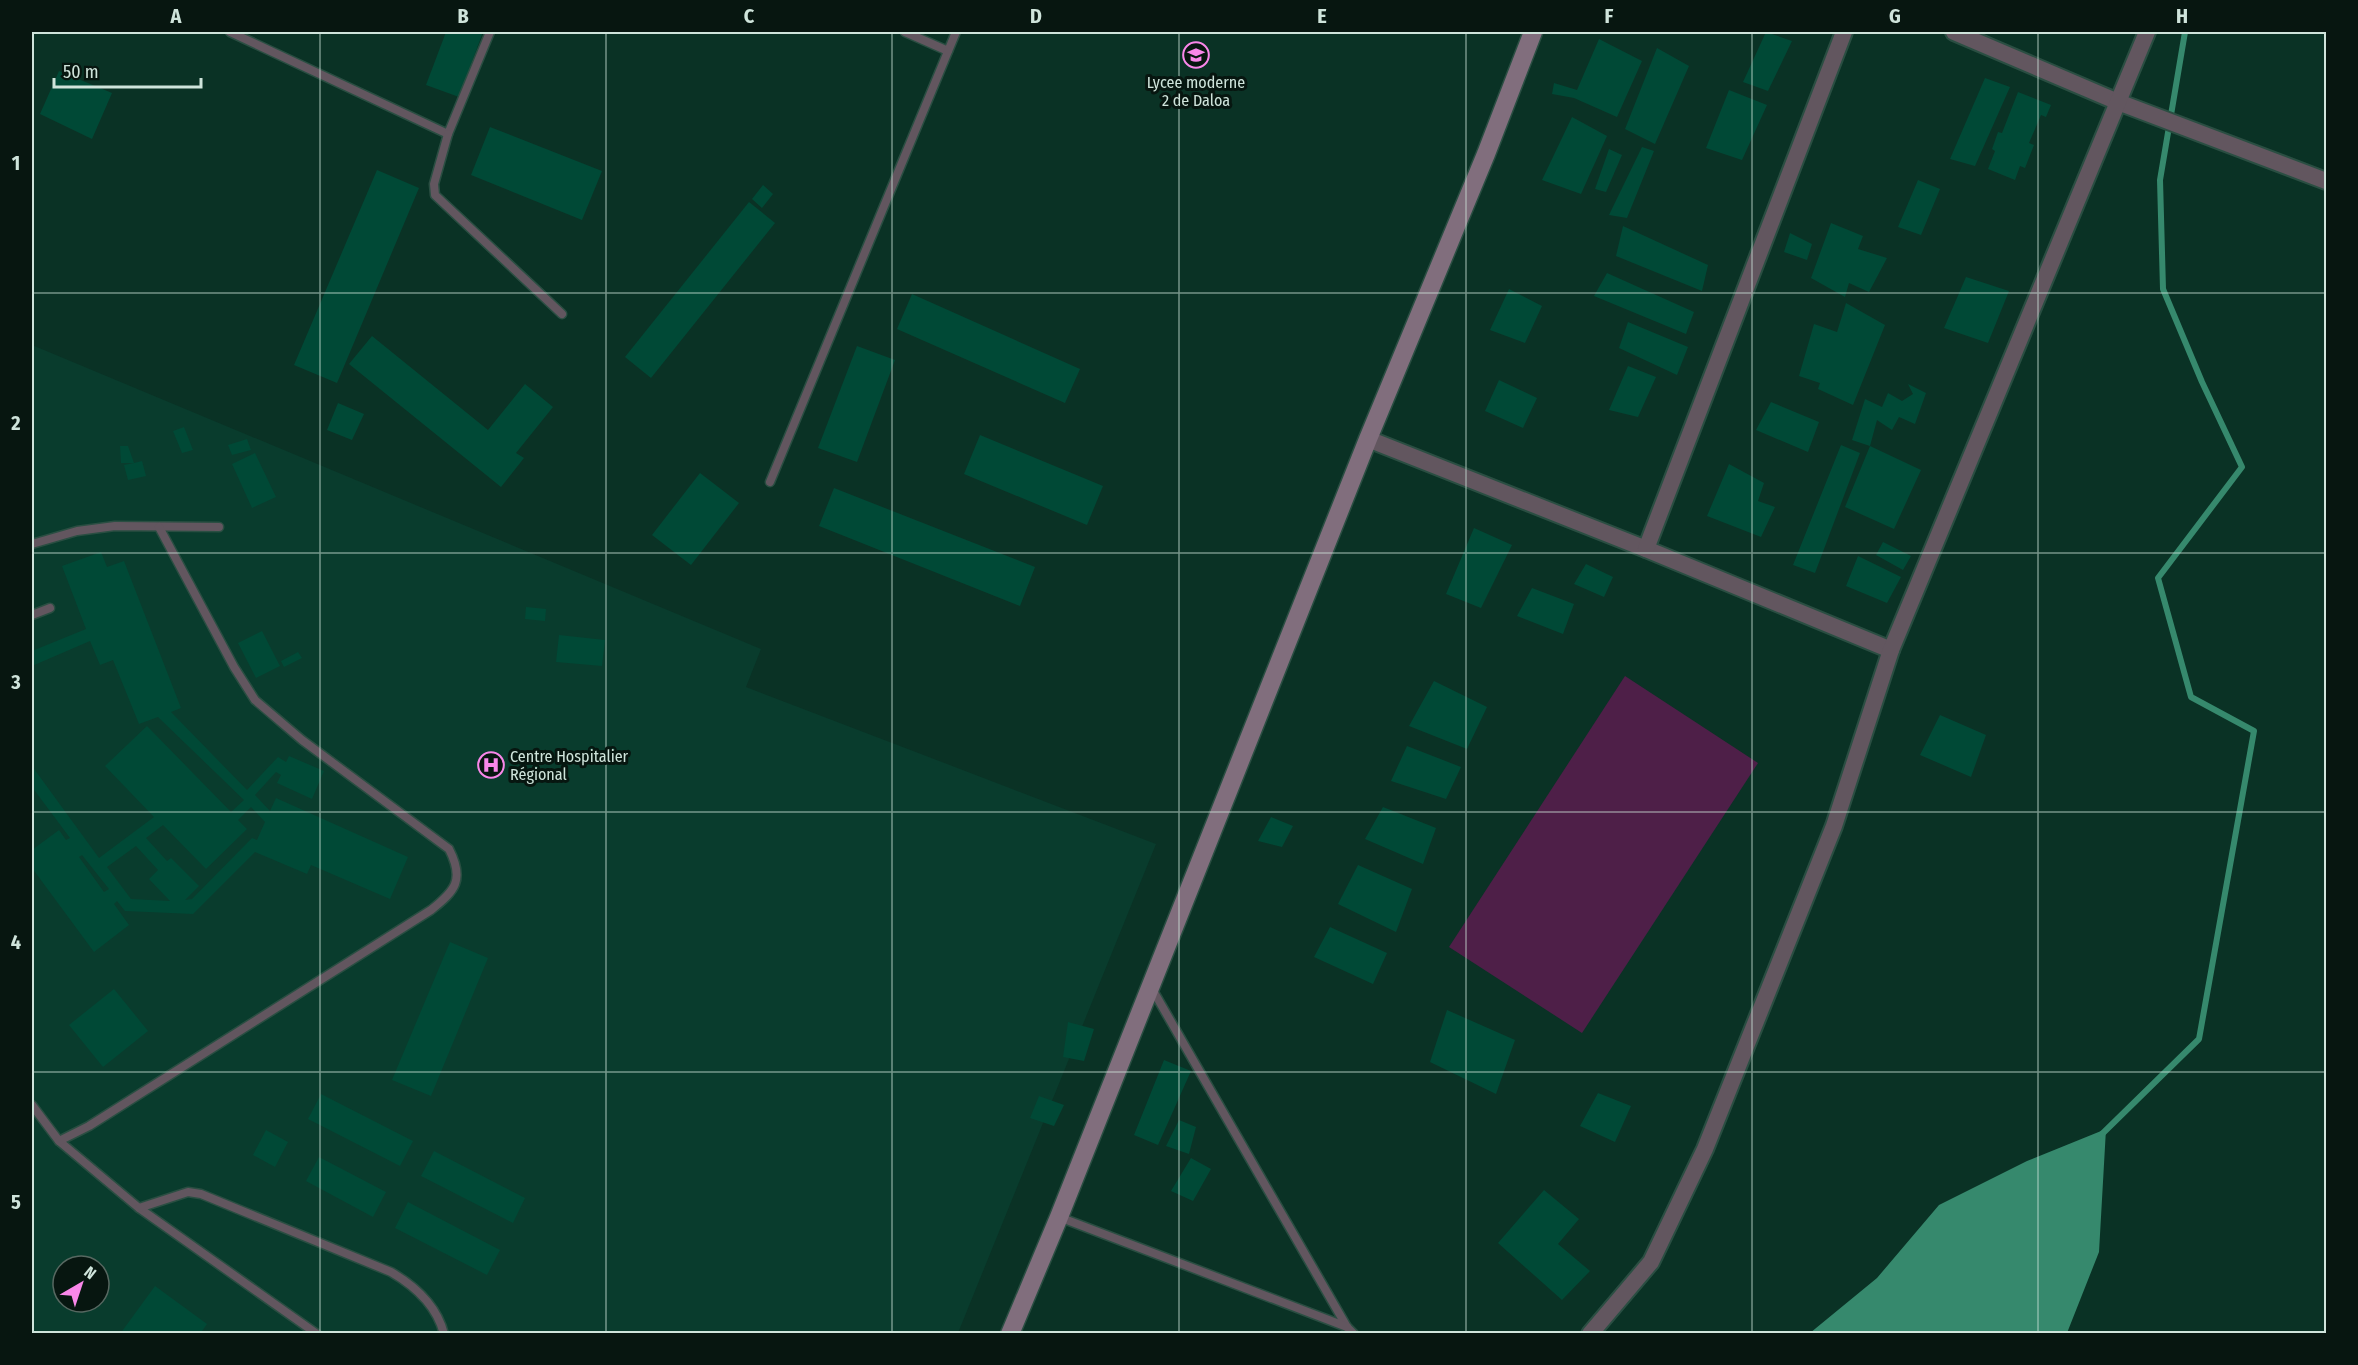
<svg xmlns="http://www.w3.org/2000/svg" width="2358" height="1365" viewBox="0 0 2358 1365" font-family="'Fira Sans Condensed',sans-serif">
<rect width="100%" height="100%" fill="#0a3225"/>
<path fill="#093c2d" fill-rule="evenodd" d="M 32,345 L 761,649 L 746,687 L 1156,844 L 958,1333 L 32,1333 ZM 63,1266 L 99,1266 L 99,1302 L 63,1302 Z"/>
<polygon fill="#4e1f48" points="1625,676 1758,763 1582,1033 1449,947"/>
<polygon fill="#36896d" points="2106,1129 2099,1252 2067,1333 1810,1333 1877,1278 1939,1205 2027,1161"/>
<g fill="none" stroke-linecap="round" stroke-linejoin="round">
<polyline stroke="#36896d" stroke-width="6" points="2101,1135 2199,1039 2254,731 2191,697 2158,578 2242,467 2202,382 2163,289 2160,180 2185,32"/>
</g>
<g fill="#004936" fill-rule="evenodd">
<polygon points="446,32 483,32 459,97 426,85"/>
<polygon points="1766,32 1792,41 1768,91 1743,82"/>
<polygon points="1599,39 1642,61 1617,117 1574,98 1552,94 1554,83 1577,90"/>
<polygon points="1657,48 1689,66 1655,144 1625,129"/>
<polygon points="59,71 112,93 92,139 40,114"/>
<polygon points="1985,78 2010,87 1975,166 1950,159"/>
<polygon points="1729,90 1767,105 1742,160 1706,148"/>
<polygon points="2018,92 2051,105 2046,117 2041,115 2029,143 2034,145 2025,168 2020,166 2015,180 1988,169 1995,151 1992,149 1998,132 2002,133"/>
<polygon points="1572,117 1607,136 1581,194 1542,180"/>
<polygon points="490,127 602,171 582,220 471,175"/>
<polygon points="1642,147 1654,151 1627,218 1609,215"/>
<polygon points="1609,149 1622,155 1606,192 1595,189"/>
<polygon points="377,170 419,188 337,383 294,365"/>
<polygon points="1918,180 1940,189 1921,235 1898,227"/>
<polygon points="763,185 773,194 762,208 752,199"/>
<polygon points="749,202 775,223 651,378 625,357"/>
<polygon points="1831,223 1863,236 1858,249 1887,258 1869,292 1849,283 1845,297 1811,278"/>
<polygon points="1623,226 1708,265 1702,291 1616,256"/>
<polygon points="1790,233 1812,244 1807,260 1784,252"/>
<polygon points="1607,273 1694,312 1686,334 1594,296"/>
<polygon points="1966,277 2009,291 1988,343 1944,328"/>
<polygon points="1509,289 1542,306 1525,343 1490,330"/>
<polygon points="912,294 1080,369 1065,403 897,329"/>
<polygon points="1846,303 1885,325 1853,405 1818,389 1820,383 1799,376 1814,324 1837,332"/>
<polygon points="1628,322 1688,347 1677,375 1619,348"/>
<polygon points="372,336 488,430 525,384 553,407 516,453 524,458 501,487 349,364"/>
<polygon points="857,346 895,360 857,462 818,448"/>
<polygon points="1628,366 1656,377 1638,417 1609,410"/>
<polygon points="1499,380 1537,398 1523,428 1485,411"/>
<polygon points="1908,384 1926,393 1915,424 1899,417 1892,430 1877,420 1870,446 1852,440 1865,399 1882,407 1888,393 1902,401 1913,394"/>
<polygon points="1771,402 1819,422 1808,452 1756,430"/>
<polygon points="338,403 364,414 352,440 327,430"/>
<polygon points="184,427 193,450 182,453 173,431"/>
<polygon points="980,435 1103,486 1087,525 964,474"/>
<polygon points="247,439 251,450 232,455 228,445"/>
<polygon points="1841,445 1860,453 1815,573 1793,565"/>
<polygon points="120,446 128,446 134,463 142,461 146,476 128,480 124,465 134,463 121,463"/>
<polygon points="1870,446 1921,470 1894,529 1845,507"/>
<polygon points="255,453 276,497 252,508 232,464"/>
<polygon points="1729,464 1764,483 1758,501 1775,507 1761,537 1707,516"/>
<polygon points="700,473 739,503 691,565 652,535"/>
<polygon points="834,488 1035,567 1020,606 819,526"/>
<polygon points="1474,528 1512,545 1481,608 1446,594"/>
<polygon points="1883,542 1911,556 1903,570 1876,555"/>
<path d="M 101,552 L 107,567 L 124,561 L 181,708 L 171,712 L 247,790 L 278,757 L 286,762 L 289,756 L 324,771 L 312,799 L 277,783 L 281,775 L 276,772 L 255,795 L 270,811 L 276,798 L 408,857 L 390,899 L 311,865 L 307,874 L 255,852 L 193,914 L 125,911 L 117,901 L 114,904 L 129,925 L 94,952 L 32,868 L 32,850 L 59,830 L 66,840 L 70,838 L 32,787 L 32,766 L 99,858 L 154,817 L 105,766 L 147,726 L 231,812 L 244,800 L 158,717 L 139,724 L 113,660 L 100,665 L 90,641 L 32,666 L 32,651 L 86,629 L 62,566 ZM 251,807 L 265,822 L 257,840 L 252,838 L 192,899 L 185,900 L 199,886 L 171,858 L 167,861 L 146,838 L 163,825 L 206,869 L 247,829 L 238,820 ZM 136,846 L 158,870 L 149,879 L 170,901 L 131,899 L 107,867 ZM 82,855 L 109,889 L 104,892 L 79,857 Z"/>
<polygon points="1858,556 1901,577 1887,603 1846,586"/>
<polygon points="1586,564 1613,577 1604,597 1574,584"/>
<polygon points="1532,588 1574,604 1563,634 1517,616"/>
<polygon points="526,607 546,609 545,621 525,619"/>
<polygon points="262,631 280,666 256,678 238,643"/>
<polygon points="559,635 605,640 602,666 556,662"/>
<polygon points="298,652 302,658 284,667 281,661"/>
<polygon points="1434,681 1487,707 1467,749 1409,726"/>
<polygon points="1940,715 1986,735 1971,777 1920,755"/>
<polygon points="1407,746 1461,767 1446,799 1391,781"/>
<polygon points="1383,807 1436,828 1423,864 1365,839"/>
<polygon points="1271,817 1293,826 1282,847 1258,841"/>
<polygon points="1358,865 1412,889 1396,932 1338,904"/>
<polygon points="1330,927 1387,953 1373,984 1314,957"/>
<polygon points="450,942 488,958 431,1096 392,1080"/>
<polygon points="114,989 148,1031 103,1067 69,1025"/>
<polygon points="1447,1010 1515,1040 1496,1094 1430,1062"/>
<polygon points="1068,1022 1094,1029 1084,1061 1063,1057"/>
<polygon points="1164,1060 1191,1071 1158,1145 1134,1135"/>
<polygon points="1598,1093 1631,1106 1615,1142 1580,1126"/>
<polygon points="321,1094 413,1141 400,1166 308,1119"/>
<polygon points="1039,1096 1064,1105 1054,1126 1030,1118"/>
<polygon points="1179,1120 1196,1127 1189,1154 1166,1146"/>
<polygon points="266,1130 288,1142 275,1167 253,1155"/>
<polygon points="434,1151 525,1198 513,1223 421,1176"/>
<polygon points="319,1157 386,1192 373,1217 306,1181"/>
<polygon points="1191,1158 1211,1169 1193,1201 1171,1191"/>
<polygon points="1544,1190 1579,1219 1558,1244 1590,1271 1562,1300 1498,1243"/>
<polygon points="408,1202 500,1250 487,1275 395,1228"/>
<polygon points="155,1286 207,1324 200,1334 120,1334"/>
</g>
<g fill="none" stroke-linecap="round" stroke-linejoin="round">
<g stroke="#2a4e42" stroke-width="11">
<g id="lane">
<polyline points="230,32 448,134 490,32"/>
<polyline points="905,32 948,51"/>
<polyline points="448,134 434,184 435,195 562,314"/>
<polyline points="770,482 956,32"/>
<polyline points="32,544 77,531 115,526 219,527"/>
<polyline points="32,615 50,608"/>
<polyline points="1151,987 1347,1327 1354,1334"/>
<polyline points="32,1105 59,1141 139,1208 317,1334"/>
<path d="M 59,1141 L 89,1126 L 431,910 C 455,891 465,880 449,849 L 302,740 L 255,700 L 234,667 L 159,527"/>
<path d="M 139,1208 L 188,1192 L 201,1194 L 391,1272 C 415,1286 437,1306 444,1334"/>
<polyline points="1059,1217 1347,1327"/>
</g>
</g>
<g stroke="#2a4e42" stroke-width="20">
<g id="street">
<polyline points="1954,32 2118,102 2326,181"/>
<polyline points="1368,439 1646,549 1891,650"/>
<polyline points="1646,549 1844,32"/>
<polyline points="1590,1334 1651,1262 1705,1149 1834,826 1891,650 2147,32"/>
</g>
</g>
<g stroke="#2a4e42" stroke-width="21">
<polyline id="secondary" points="1010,1334 1059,1217 1368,439 1486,154 1533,32"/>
</g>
<use href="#lane" stroke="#62565f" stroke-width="8"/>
<use href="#street" stroke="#62565f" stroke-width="16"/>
<use href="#secondary" stroke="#816e7d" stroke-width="18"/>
</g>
<path fill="none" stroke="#cfe4db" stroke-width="1.5" stroke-opacity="0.55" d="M 320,32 L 320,1334M 606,32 L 606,1334M 892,32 L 892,1334M 1179,32 L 1179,1334M 1466,32 L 1466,1334M 1752,32 L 1752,1334M 2038,32 L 2038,1334M 32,293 L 2326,293M 32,553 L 2326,553M 32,812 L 2326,812M 32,1072 L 2326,1072"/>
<defs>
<g id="school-ring" transform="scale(1.35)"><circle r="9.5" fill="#071610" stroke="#f987e9" stroke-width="1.5"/><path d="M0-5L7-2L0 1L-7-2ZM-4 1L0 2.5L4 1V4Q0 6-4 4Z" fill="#f987e9"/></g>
<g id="hospital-ring" transform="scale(1.35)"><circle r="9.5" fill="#071610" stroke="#f987e9" stroke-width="1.5"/><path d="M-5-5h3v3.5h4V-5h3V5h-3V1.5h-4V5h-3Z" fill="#f987e9"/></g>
</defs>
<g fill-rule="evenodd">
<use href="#school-ring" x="1196" y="55"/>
<use href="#hospital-ring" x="491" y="765"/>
</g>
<g text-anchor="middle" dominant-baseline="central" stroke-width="6" stroke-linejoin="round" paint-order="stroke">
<g font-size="16" fill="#cfe4db" stroke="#071610">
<text x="1196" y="82">Lycee moderne<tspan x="1196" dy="18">2 de Daloa</tspan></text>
<text x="510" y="756" text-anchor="start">Centre Hospitalier<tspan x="510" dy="18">Régional</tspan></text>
</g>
</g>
<rect width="2358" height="1365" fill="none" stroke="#071610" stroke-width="66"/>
<g transform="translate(81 1284) rotate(39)"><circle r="28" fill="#071610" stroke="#576861" stroke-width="1.5"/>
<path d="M0-4.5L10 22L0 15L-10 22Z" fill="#f987e9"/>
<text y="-9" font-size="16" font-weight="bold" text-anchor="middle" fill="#cfe4db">N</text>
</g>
<path d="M54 78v9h147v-9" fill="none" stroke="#cfe4db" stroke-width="3"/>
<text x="63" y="78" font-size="18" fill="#cfe4db" stroke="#071610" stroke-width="4.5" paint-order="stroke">50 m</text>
<rect x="33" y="33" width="2292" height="1299" fill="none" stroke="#cfe4db" stroke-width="2"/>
<g font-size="20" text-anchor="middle" font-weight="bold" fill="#cfe4db">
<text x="176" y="23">A</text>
<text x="463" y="23">B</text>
<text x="749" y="23">C</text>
<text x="1036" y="23">D</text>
<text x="1322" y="23">E</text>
<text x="1609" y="23">F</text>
<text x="1895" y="23">G</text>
<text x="2182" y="23">H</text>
<text x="16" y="170">1</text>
<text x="16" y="430">2</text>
<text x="16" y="689">3</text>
<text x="16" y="949">4</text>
<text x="16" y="1209">5</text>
</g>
</svg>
